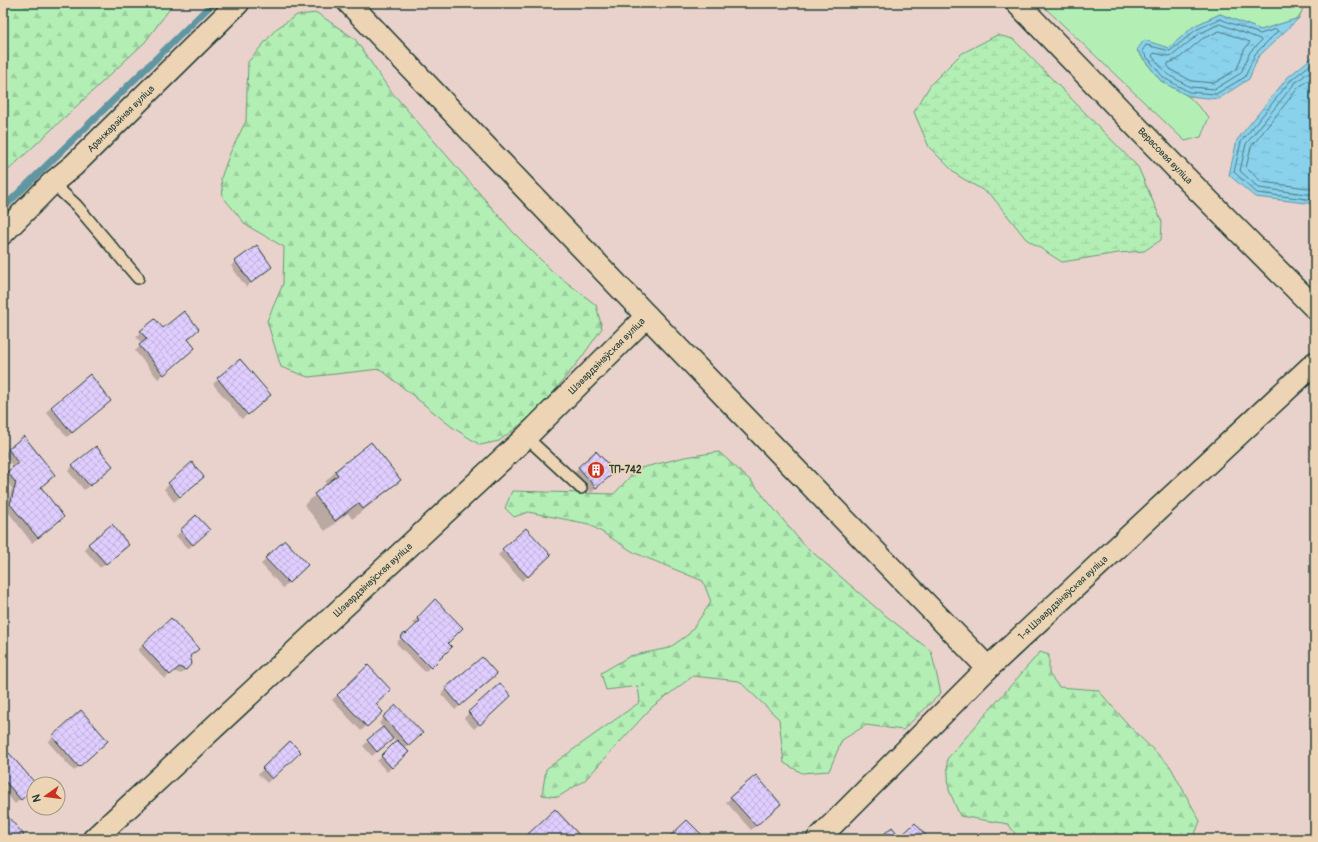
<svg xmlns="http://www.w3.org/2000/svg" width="1318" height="842" viewBox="0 0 1318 842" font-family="Pangolin,sans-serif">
<defs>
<pattern id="forest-firs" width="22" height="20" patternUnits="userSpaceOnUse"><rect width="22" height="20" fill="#b3efb5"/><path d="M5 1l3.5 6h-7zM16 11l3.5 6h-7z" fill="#9ace9c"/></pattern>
<pattern id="wetland-marsh" width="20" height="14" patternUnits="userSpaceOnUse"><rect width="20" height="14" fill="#b3efb5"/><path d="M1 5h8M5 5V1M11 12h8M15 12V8" fill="none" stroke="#9ace9c"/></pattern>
<pattern id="water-ripples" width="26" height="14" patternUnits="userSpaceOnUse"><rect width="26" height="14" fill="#8ad1ec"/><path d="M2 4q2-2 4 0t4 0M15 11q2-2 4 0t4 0" fill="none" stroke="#77b4cb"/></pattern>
<pattern id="building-cross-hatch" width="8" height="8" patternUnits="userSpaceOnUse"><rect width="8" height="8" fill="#dfcdfe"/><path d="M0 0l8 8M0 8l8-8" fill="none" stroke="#bfb1da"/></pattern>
</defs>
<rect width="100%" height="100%" fill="#e9d2cb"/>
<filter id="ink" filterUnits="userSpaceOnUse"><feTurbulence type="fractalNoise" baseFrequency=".025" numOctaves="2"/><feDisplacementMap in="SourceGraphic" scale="8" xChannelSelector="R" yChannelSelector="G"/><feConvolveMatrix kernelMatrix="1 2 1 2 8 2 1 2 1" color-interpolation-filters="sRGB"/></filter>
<g filter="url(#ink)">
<polygon fill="#b3efb5" stroke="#699674" points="1040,3 1305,3 1299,18 1261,30 1220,14 1194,26 1169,48 1137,51 1161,81 1188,96 1209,117 1201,137 1185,141"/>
<g fill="url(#forest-firs)" stroke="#699674">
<polygon points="3,3 174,3 145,42 3,175"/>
<polygon points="317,13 355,39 389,89 513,232 552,271 596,305 602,328 582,357 538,411 499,441 480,445 452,427 380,369 308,377 281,367 267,321 283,284 284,247 246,225 223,197 221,178 230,153 246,121 248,62 276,29 297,15"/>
<polygon points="719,452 752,482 802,543 881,612 931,651 941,693 903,730 866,725 842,740 829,771 802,773 784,763 779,719 739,681 693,676 652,707 585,780 558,797 542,795 546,769 640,702 638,686 606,690 601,673 630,656 669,648 689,634 711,602 703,581 635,553 589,524 528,512 514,517 505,508 512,491 614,494 637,469 685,457"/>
<polygon points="1040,652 1049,655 1049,674 1059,687 1098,690 1133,730 1170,766 1200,821 1193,839 1019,839 1008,824 960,816 949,790 947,759"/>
</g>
<polygon fill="url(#wetland-marsh)" stroke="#699674" points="997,35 1013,39 1138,167 1162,222 1161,240 1144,251 1118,253 1062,262 1026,239 991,195 957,175 929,147 914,112 931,84 961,54"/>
<g fill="url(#water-ripples)" stroke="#5f96a2">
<polygon points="1220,14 1261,30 1299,18 1258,57 1249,79 1218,99 1188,96 1161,81 1137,50 1144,40 1169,48 1194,26"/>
<polygon points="1315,55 1315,204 1255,197 1229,175 1237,140 1288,77"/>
</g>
<g fill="#0003">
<polygon points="236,261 271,267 246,287 231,266"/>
<polygon points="163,330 187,340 189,353 158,379 135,351 142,344 136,337 141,332"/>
<polygon points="240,360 265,400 242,419 213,384"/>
<polygon points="89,376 105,405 67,437 46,412"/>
<polygon points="24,437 40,487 63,517 32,543 6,509 12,488 3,477 14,468 3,454"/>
<polygon points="371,444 399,480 389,490 352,519 348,513 325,531 304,505 327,485 325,482 335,472"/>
<polygon points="596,452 609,476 591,493 574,473"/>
<polygon points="192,464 198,481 174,502 164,489"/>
<polygon points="73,466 107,471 84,490 68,471"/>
<polygon points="196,516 204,535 188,549 176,536"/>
<polygon points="526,529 550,555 522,581 498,555"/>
<polygon points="285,542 302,570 283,588 261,564"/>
<polygon points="89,544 123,550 100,568 84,549"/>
<polygon points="435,601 447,643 450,647 425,672 396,643 405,634 406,636 416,626 413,623"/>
<polygon points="143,645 189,657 191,663 181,674 173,671 165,679 138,650"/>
<polygon points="368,666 374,705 381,712 361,731 332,700"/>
<polygon points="491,679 455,710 441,694 446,689"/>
<polygon points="505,701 474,729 464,718 469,713"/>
<polygon points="396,706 421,733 404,749 407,752 387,772 377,761 397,742 393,738 372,756 363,746 383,728 379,723"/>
<polygon points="81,712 102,746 74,771 48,742"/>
<polygon points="290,743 299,752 267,783 258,774"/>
<polygon points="3,760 35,784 34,787 15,804 3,789"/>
<polygon points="731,798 775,809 751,830 726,802"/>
<polygon points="555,810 582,839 525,839"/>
</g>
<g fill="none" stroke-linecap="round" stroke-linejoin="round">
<g stroke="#4a787e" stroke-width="1">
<polygon points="1220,19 1260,34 1276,29 1278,31 1255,54 1245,77 1216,94 1189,92 1164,78 1142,51 1146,45 1170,51 1196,30"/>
<polygon points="1220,24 1260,39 1261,41 1250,52 1241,73 1215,89 1190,87 1167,74 1152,56 1154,53 1167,56 1173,55 1199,34"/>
<polygon points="1220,31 1250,42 1244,50 1237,69 1214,83 1192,81 1171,70 1168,66 1168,63 1177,60 1202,39"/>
<polyline points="1315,61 1291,80 1241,142 1234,172 1257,193 1315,200"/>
<polyline points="1315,67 1294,84 1246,144 1240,171 1259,188 1315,195"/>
<polyline points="1315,75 1298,88 1251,147 1246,168 1262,182 1315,189"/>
</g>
<polyline stroke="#5f96a2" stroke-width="7" points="3,208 213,3"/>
</g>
<g fill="url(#building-cross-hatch)" stroke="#1f3d34">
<polygon points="257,245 272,267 251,283 235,261"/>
<polygon points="184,311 199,329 188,339 195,348 164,375 139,345 147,339 140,331 155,319 163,328"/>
<polygon points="240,359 271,395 248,415 217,378"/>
<polygon points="90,374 111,401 72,433 51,407"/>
<polygon points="24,436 55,475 41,487 64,517 38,538 10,504 16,483 7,472 18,463 8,449"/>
<polygon points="371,442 401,480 363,509 358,503 335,521 314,494 338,475 335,471"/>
<polygon points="96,446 113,466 90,486 72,465"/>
<polygon points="596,451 615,472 596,488 578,467"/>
<polygon points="192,462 204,477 180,497 168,483"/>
<polygon points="196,515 210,530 193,545 180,530"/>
<polygon points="112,524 129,545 106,564 88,544"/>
<polygon points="526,528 551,555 528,577 502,549"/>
<polygon points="285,540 308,565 289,583 265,558"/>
<polygon points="435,599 463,628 448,643 452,647 431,668 400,637 405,633 406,634 420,621 417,618"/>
<polygon points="171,618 199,649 190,656 192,663 186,670 179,667 170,675 142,645"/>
<polygon points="482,657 497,674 460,706 445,688"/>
<polygon points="368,665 391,690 376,704 383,712 367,727 337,695"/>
<polygon points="500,683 511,696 480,725 468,712"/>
<polygon points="396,705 423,733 409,746 383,717"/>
<polygon points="81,710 108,741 79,767 52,736"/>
<polygon points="383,727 393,739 377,752 367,740"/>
<polygon points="397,740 409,752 392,768 381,756"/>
<polygon points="290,741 301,752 272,779 262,768"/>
<polygon points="9,753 36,784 34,784 34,788 21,800 3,779 3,758"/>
<polygon points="756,775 781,804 756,826 730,797"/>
<polygon points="555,809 583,839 532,839 528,834"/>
<polygon points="3,811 24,835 19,839 3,839"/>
<polygon points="687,820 706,839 689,839 686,837 684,839 667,839"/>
<polygon points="915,823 929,839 878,839 892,827 900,837"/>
</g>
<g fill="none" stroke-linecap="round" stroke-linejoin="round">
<g stroke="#1f3d34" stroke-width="14">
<g id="lane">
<polyline points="52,183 76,205 138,278"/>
<polyline points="526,437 581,488"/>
</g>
</g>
<g stroke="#1f3d34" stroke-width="25">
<g id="street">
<polyline points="349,3 647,316 988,668"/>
<polyline points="1017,3 1183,175 1315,308"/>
<polyline points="3,233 52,183 74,165 238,3"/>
<polyline points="94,839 526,437 647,316"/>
<polyline points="818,839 988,668 1315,363"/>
</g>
</g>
<use href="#lane" stroke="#edd4b5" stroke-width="11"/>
<use href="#street" stroke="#edd4b5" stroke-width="22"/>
</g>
</g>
<defs>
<g id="building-disc" transform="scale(0.9)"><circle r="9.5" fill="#c8321e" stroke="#edd4b5"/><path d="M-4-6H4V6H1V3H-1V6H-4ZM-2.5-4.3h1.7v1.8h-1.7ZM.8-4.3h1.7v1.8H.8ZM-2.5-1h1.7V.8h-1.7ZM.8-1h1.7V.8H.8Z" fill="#fff"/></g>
</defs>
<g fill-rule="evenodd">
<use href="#building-disc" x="596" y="470"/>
</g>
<g text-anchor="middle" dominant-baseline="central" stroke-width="3.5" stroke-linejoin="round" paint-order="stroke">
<g font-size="10" fill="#1f3d34" stroke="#edd4b5">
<text transform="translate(121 119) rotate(-45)">Аранжарэйная вуліца</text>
<text transform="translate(1165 156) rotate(46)">Верасовая вуліца</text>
<text transform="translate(607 356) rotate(-45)">Шэвардзінаўская вуліца</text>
<text transform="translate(373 580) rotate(-43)">Шэвардзінаўская вуліца</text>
<text transform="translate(1063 598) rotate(-43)">1-я Шэвардзінаўская вуліца</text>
</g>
<g font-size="10" font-weight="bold" fill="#1f3d34" stroke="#edd4b5" text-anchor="start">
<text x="609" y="470">ТП-742</text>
</g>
</g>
<rect width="1318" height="842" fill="none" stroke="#edd4b5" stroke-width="16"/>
<rect x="8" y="8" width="1302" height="826" fill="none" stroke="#1f3d34" stroke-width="1.5" filter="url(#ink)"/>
<g transform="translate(46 796) rotate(256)"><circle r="19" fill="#edd4b5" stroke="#9b9881"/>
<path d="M0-3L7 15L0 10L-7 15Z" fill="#c8321e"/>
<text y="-6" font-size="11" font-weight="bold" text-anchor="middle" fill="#1f3d34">N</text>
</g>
</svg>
